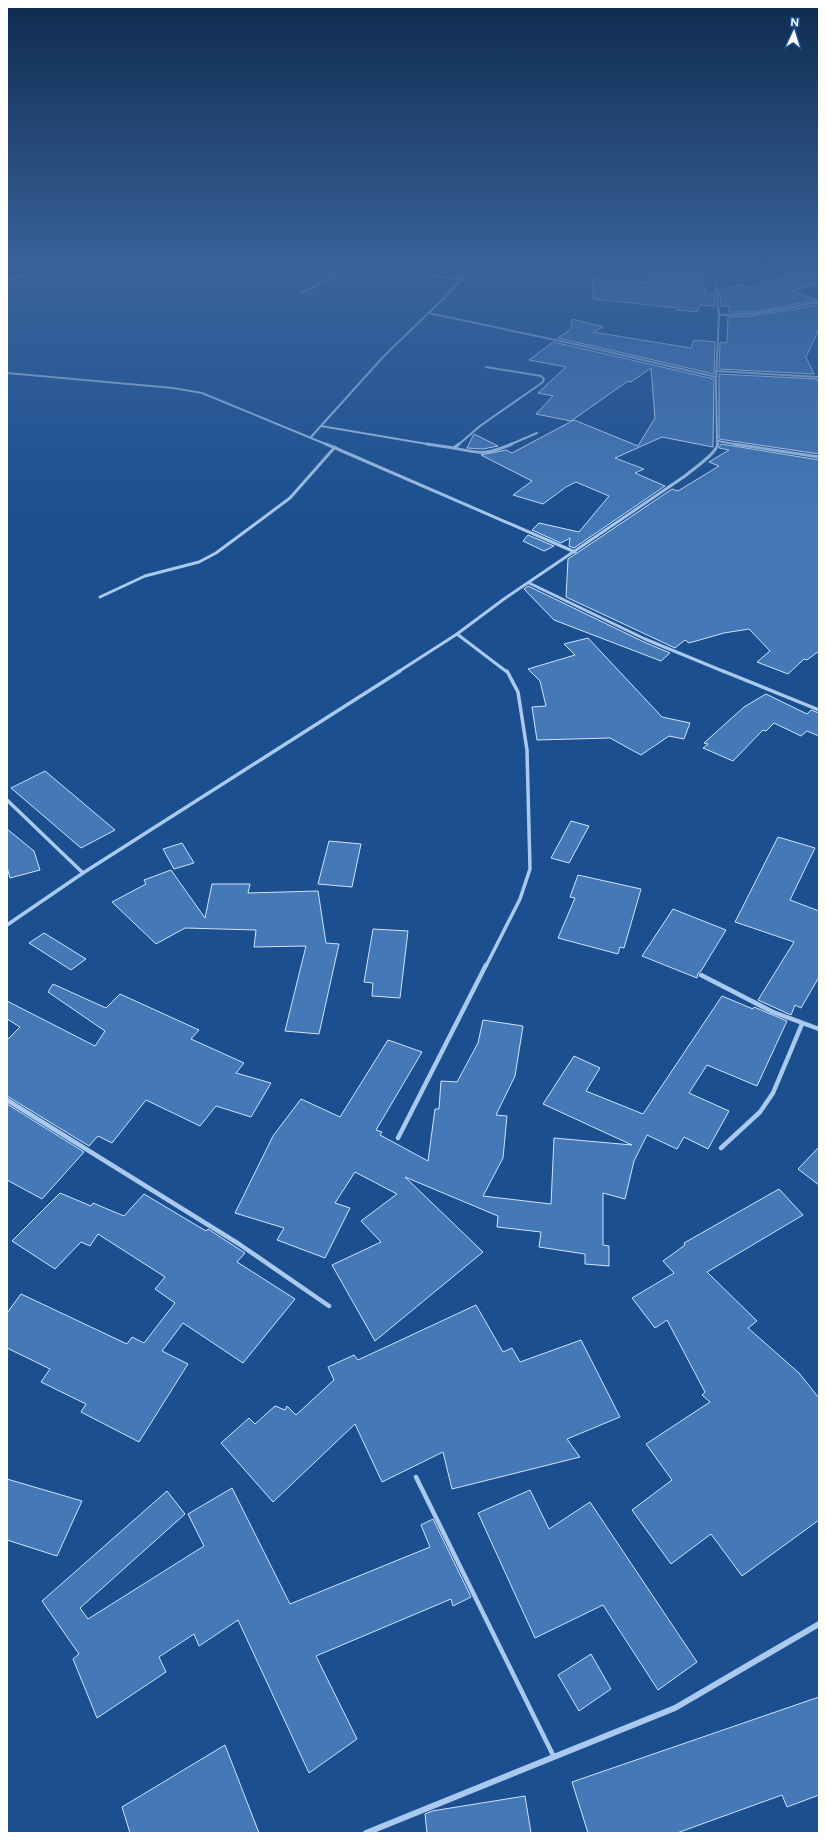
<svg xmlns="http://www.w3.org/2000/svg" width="826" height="1840" viewBox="0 0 826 1840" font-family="Figtree,sans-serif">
<rect width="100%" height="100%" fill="#1b4f8f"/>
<g fill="#4478b7" stroke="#cfe3fa">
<polygon points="652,269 691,269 690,270 701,270 706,295 714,293 715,306 700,305 697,312 677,310 678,308 594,299 592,279 647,283"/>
<polygon points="819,270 819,282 792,291 817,300 753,312 729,312 729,306 721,306 719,291 741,285 750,288 794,273"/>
<polygon points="819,305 819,329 806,357 814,374 719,369 720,342 727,343 728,317 753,316"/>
<polygon points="572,319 603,327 593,332 691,348 694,340 715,342 714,374 558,338 571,329"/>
<polygon points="553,342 714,379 713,447 662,437 615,458 644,469 635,473 665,486 574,548 569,546 570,538 561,543 532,530 539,523 579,532 609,496 576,482 566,487 543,504 513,495 532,481 481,455 506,450 512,453 574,420 638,446 655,418 651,368 631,382 628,381 571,421 536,414 553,396 538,393 566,367 529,360"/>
<polygon points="719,374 817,379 819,384 819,454 719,439"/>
<polygon points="474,434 498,446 483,449 467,448"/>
<polygon points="721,444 819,460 819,651 807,660 804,659 788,674 757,662 770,651 749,629 724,633 689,643 685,640 675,648 566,597 568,559 672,489 678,491 719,466 709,462 729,450 719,448"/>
<polygon points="528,535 554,546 544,551 523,541"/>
<polygon points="528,586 644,642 670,653 661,661 554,620 524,589"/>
<polygon points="588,638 662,717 690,723 684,739 669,736 641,755 610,738 537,740 532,707 546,706 540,681 528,669 575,655 564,644"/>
<polygon points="766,694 807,714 811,710 819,713 819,736 807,731 801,736 774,723 766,731 763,730 733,761 703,748 708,744 704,743 744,707"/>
<polygon points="45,771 115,830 81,848 11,788"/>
<polygon points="571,821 589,826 569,863 551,858"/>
<polygon points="7,829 34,851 40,870 10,878 7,867"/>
<polygon points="778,837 815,848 790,900 819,911 819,977 801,1008 795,1005 791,1015 758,1000 794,942 735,922"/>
<polygon points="329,841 361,844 352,887 318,884"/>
<polygon points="182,843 194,863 174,869 163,849"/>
<polygon points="171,870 205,918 212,884 250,884 248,893 318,891 326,943 339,944 319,1034 285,1031 306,946 254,947 256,930 185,928 156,944 112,902 146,884 144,880"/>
<polygon points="578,875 641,889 624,948 620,947 618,954 558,938 575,898 570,897"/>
<polygon points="673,909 726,930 701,971 698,973 697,978 642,956"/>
<polygon points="373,929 408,931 400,998 372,996 373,983 364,982"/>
<polygon points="44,933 62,944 86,959 71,970 29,943"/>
<polygon points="53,984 106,1008 120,994 199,1030 191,1039 244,1063 236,1073 271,1083 251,1117 216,1106 200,1126 146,1100 112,1143 98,1136 89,1146 7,1096 7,1040 20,1027 7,1019 7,1001 95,1046 105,1031 48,992"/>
<polygon points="722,996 753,1009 754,1007 787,1021 757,1086 707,1065 689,1093 729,1111 708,1149 684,1137 677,1149 647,1135 634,1161 625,1199 603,1193 603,1245 609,1246 609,1266 585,1264 585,1254 539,1247 541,1232 497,1227 498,1216 405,1177 483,1252 375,1341 332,1265 381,1242 361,1221 397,1194 355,1172 335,1203 350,1208 325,1258 277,1240 284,1228 235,1213 273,1136 301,1099 340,1117 388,1040 422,1052 376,1130 382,1132 380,1135 428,1161 435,1109 439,1109 441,1081 457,1082 478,1043 483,1020 523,1026 515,1076 496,1115 507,1116 503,1158 483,1196 551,1204 554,1138 632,1145 543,1104 574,1056 600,1068 586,1091 643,1114"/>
<polygon points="7,1104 84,1152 42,1199 7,1180"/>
<polygon points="819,1147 819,1185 798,1169"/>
<polygon points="779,1189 803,1215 707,1272 757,1321 748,1328 799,1373 819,1398 819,1520 742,1576 711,1534 671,1564 632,1510 672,1480 646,1444 710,1402 702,1395 705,1392 667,1320 655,1328 632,1298 674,1273 663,1261 685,1245 684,1243"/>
<polygon points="60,1193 91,1206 93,1203 124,1216 144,1194 206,1231 208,1229 245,1253 237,1262 295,1299 243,1363 183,1323 162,1351 188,1364 139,1442 81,1412 86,1404 41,1382 50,1369 7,1348 7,1313 21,1294 127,1344 132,1337 144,1343 175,1303 155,1289 165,1277 98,1234 90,1246 81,1242 55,1269 12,1241"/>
<polygon points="476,1305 503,1352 512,1348 520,1362 581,1340 620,1417 567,1439 580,1457 452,1489 443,1452 382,1482 355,1424 273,1502 221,1443 249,1418 255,1424 275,1406 285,1410 287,1406 296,1415 334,1380 328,1367 354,1355 358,1360"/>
<polygon points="7,1479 82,1501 57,1556 7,1540"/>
<polygon points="232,1488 290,1604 430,1547 421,1525 433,1519 471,1597 453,1606 451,1599 316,1656 357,1739 309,1773 238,1620 199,1646 194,1634 159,1657 166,1672 97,1718 73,1659 79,1654 42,1601 167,1491 185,1514 80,1608 88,1619 204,1546 188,1514"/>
<polygon points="530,1490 549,1529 590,1502 697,1662 658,1690 603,1605 535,1638 478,1513"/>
<polygon points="591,1654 611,1689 579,1711 558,1675"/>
<polygon points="819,1697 819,1795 787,1807 782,1795 677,1833 588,1833 572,1782"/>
<polygon points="225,1745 259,1833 130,1833 122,1807"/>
<polygon points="525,1796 531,1833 427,1833 425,1814 432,1811"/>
</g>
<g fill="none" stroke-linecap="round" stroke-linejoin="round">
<polyline stroke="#a9c9ee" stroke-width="4.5" points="416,1477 554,1757"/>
<g stroke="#a9c9ee" stroke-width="2">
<polyline points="197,269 199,269"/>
<polyline points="385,269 459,279"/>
<polyline points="714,269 719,315 716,379 717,445"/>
<polyline points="7,281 37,269"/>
<polyline points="302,293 347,269"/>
<polyline points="428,313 570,343 716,377"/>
<polyline points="719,315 753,314 819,302"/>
<polyline points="716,371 819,377"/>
<polyline points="7,373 173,388 202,393 328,445"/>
<polyline points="321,426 433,445"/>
<polyline points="311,437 383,357 448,294 470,269"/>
<polyline points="718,441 740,445"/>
<polyline points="458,445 480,426 543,382 544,379 541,376 486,367"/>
<polyline points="509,445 537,433"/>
</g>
<g stroke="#a9c9ee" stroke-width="3">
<polyline points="326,444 575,552"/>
<polyline points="427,444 454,448 459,444"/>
<polyline points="734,444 819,457"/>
<path d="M 454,448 C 482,454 485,455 512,444"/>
<polyline points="529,583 645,639 725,672"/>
<polyline points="100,597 145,576 199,562 216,553 290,498 335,447"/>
<polyline points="457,634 507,672"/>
<path d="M 398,672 L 457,634 L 504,599 L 685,476 C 693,469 716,454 718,444"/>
</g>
<g stroke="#a9c9ee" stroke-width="3.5">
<polyline points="723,671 819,710"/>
<polyline points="7,800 83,873"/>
<polyline points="7,925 83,873 400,671"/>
<polyline points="486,966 520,899 530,869 527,750 518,692 507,671"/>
</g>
<g stroke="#a9c9ee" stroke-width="4.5">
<polyline points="701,975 773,1012 819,1029"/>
<polyline points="7,1100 239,1244 329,1306"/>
<polyline points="398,1138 486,965"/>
<polyline points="721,1148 760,1112 773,1093 802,1024"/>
</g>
<polyline stroke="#a9c9ee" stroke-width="6" points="366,1833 675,1708 819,1624"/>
</g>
<linearGradient id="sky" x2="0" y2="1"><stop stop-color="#0f2b4f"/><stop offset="0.51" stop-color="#39639b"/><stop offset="1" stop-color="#39639b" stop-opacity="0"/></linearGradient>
<rect width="826" height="526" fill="url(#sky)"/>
<rect width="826" height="1840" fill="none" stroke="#ffffff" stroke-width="16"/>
<g transform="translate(794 32) rotate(4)" stroke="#1b4f8f" stroke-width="3" paint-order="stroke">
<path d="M0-3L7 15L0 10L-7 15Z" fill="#ffffff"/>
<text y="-6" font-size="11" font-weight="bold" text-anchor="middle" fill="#ffffff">N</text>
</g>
</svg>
